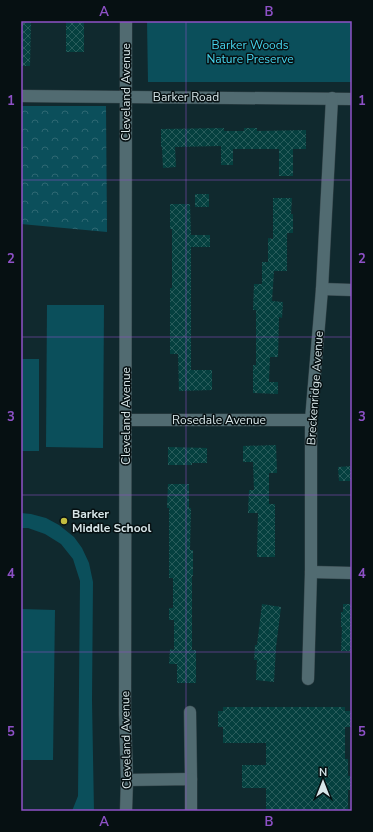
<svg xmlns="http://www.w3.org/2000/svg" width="373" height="832" viewBox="0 0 373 832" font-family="'Nunito Sans',sans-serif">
<defs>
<pattern id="forest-crowns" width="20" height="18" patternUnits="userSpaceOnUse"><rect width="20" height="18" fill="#0b4f5b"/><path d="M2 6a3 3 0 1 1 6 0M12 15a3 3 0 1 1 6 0" fill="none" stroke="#2e6873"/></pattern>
<pattern id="building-cross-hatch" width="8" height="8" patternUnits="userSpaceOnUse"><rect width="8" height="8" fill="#05403f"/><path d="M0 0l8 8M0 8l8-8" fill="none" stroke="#295c5b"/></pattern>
</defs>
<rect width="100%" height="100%" fill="#10292e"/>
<polygon fill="url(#forest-crowns)" points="21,106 106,106 107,232 21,224"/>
<g fill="#0b4f5b">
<polygon points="147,21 352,21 352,82 148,82"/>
<polygon points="47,305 104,305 103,448 46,447"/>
<rect x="21" y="359" width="18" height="92"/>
<polygon points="21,513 31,514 46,518 59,525 74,537 82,548 89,563 93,582 92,700 94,811 72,811 78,796 80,581 73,559 61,544 45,534 28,528 21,528"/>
<polygon points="21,609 55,610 53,760 21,760"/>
</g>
<g fill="url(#building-cross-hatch)">
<polygon points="21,21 31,21 30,66 21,66"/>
<rect x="66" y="21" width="18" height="31"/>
<polygon points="224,128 224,131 244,131 244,128 257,128 257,131 306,130 306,149 293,149 293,176 279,176 279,149 233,149 233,165 221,165 221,146 175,147 176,167 163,168 162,147 161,147 161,129"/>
<rect x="195" y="194" width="14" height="13"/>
<polygon points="273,198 292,198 291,214 293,214 293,233 287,233 287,271 274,271 272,301 283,302 282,318 279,317 278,357 270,357 269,382 278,382 278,394 253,393 253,365 256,365 256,310 253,310 254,284 262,284 262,262 268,262 268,238 273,239"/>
<polygon points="170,204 190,204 191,235 210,235 210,247 191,247 191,370 212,370 212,390 179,391 178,354 170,354 170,288 172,288 172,229 170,229"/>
<polygon points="276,445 277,473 269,473 269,504 275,504 275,557 257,557 258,513 248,513 249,490 254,490 253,462 243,462 243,446"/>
<polygon points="168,447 207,448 207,463 192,463 192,465 168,465"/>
<polygon points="352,466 352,481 339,481 338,467"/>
<polygon points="168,484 189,484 189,508 191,508 190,550 193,550 193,576 192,576 192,650 196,650 196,683 177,683 177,664 169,664 170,649 174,650 174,620 169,620 169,608 173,608 173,578 169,578 169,508 167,508"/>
<polygon points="262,604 281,607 276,647 274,682 256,680 257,660 254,660 255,645 257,645"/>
<polygon points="343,604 352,604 352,651 341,651 342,627 341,627 341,612 343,612"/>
<polygon points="223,707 345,707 345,711 351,711 351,727 345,727 345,759 348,759 348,776 352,776 352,790 348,790 348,811 266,811 266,788 242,788 242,765 266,765 266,743 223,743 223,727 218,727 218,711 223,711"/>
</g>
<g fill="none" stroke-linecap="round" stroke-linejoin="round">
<g stroke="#344449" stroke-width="13">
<g id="minor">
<polyline points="126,21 125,714 127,780 126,811"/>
<polyline points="21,96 352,99"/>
<polyline points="322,289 352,290"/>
<polyline points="126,420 311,420"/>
<polyline points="311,572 352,573"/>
<polyline points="308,679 311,572 311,420 322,289 332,98"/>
<polyline points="190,712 191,779"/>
<polyline points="127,780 191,779 191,811"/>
</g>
</g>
<use href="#minor" stroke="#516b71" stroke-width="12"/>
</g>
<path fill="none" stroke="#8e51c7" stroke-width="1" stroke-opacity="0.55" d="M 186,21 L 186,811M 21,180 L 352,180M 21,337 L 352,337M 21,495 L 352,495M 21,652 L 352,652"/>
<circle fill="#c2bd3f" stroke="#061012" stroke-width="1.5" cx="64" cy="521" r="4"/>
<g text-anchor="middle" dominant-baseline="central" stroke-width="3" stroke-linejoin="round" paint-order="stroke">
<g font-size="12" fill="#46d4ed" stroke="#061012">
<text x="250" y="45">Barker Woods<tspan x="250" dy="14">Nature Preserve</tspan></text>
</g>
<g font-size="12" fill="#d8e6e9" stroke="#061012">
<text transform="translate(126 92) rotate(-90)">Cleveland Avenue</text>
<text x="186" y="97">Barker Road</text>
<text transform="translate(315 388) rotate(-86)">Breckenridge Avenue</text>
<text transform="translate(126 416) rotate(-90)">Cleveland Avenue</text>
<text x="219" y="420">Rosedale Avenue</text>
<text transform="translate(126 740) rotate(-91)">Cleveland Avenue</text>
</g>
<g font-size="12" font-weight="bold" fill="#d8e6e9" stroke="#061012" text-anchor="start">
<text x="72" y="514">Barker<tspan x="72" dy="14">Middle School</tspan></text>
</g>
</g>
<rect width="373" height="832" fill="none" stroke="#061012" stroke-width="44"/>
<g transform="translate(323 782)" stroke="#061012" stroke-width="3" paint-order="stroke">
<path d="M0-3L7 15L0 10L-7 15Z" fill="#d8e6e9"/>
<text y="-6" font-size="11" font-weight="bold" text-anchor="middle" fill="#d8e6e9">N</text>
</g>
<rect x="22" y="22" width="329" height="788" fill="none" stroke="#8e51c7" stroke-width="1.5"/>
<g font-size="13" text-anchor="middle" font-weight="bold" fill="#8e51c7">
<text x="104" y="16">A</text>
<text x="269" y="16">B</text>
<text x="11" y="105">1</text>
<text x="362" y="105">1</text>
<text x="11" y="263">2</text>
<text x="362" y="263">2</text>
<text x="11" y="421">3</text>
<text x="362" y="421">3</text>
<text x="11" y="578">4</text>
<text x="362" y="578">4</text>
<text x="11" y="736">5</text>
<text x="362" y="736">5</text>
<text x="104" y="826">A</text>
<text x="269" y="826">B</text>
</g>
</svg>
